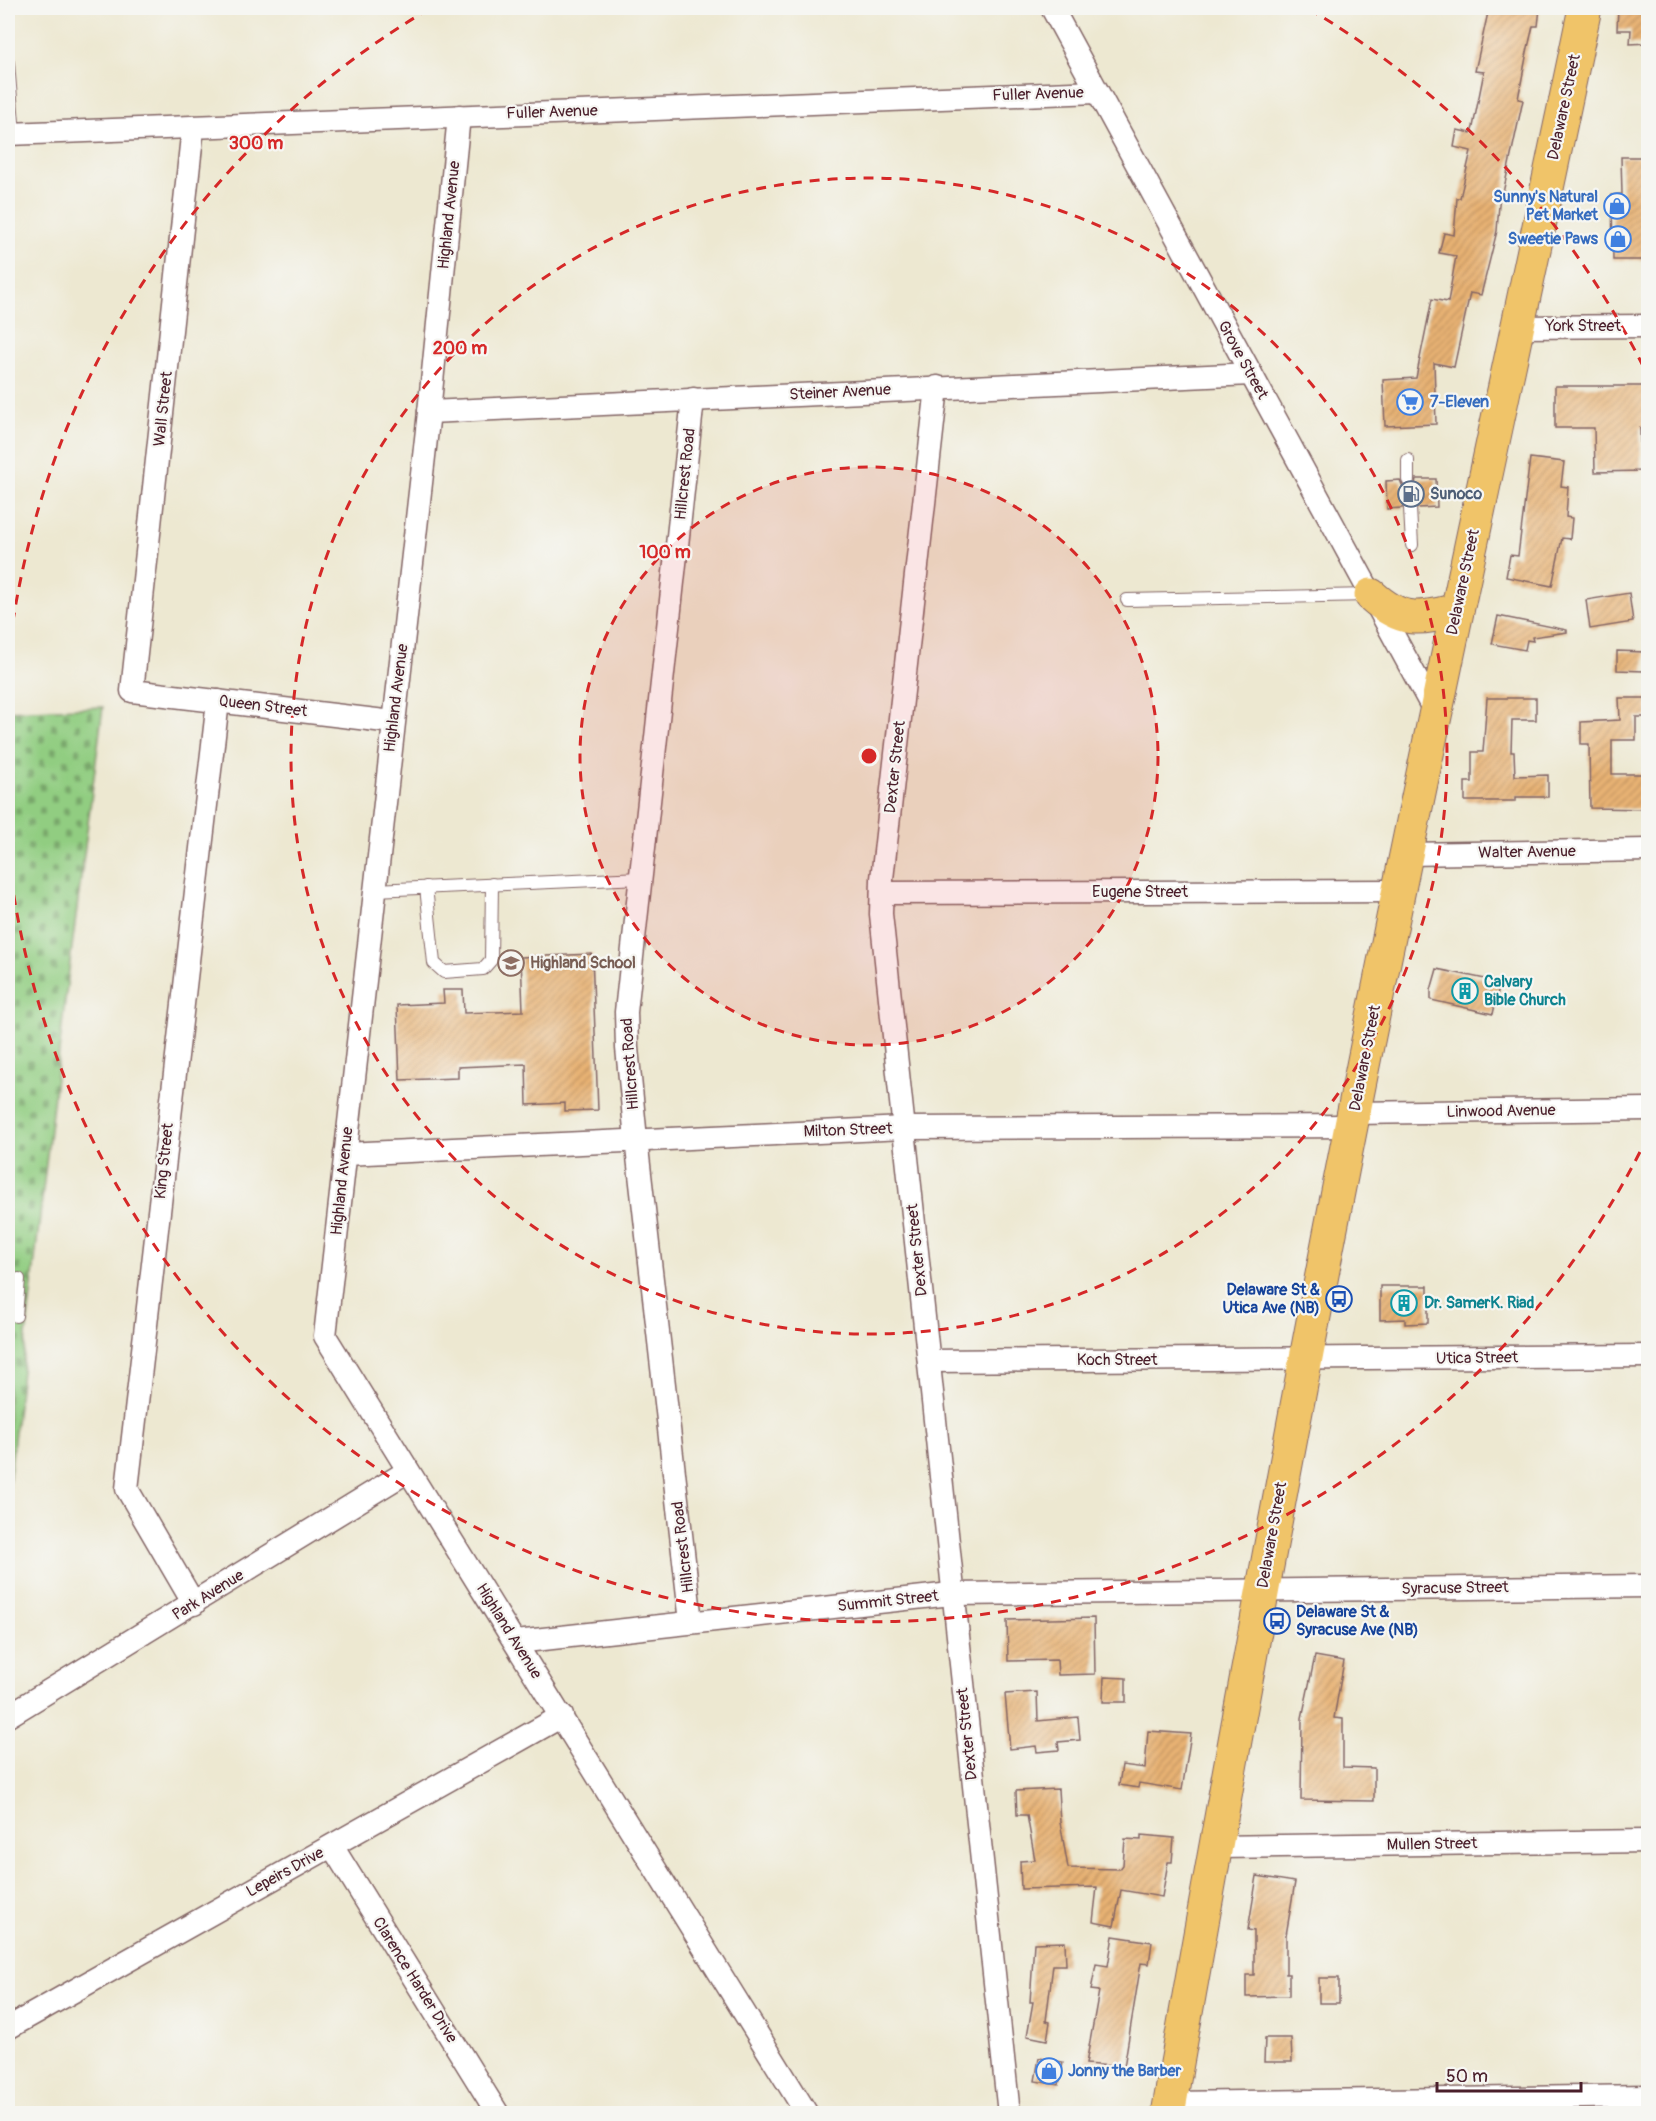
<svg xmlns="http://www.w3.org/2000/svg" width="1656" height="2121" viewBox="0 0 1656 2121" font-family="Pangolin,sans-serif">
<defs>
<pattern id="cemetery-stones" width="16" height="16" patternUnits="userSpaceOnUse" patternTransform="scale(1.5)"><rect width="16" height="16" fill="#91cd81"/><path d="M2 7V4a2 2 0 0 1 4 0v3zM10 15v-3a2 2 0 0 1 4 0v3z" fill="#78a66a"/></pattern>
<pattern id="building-hatch" width="6" height="6" patternUnits="userSpaceOnUse" patternTransform="scale(1.5)"><rect width="6" height="6" fill="#e8b273"/><path d="M-1 1l2-2M0 6l6-6M5 7l2-2" fill="none" stroke="#be905f"/></pattern>
</defs>
<rect width="100%" height="100%" fill="#f6f6f2"/>
<filter id="ink" filterUnits="userSpaceOnUse"><feTurbulence type="fractalNoise" baseFrequency=".0167" numOctaves="2"/><feDisplacementMap in="SourceGraphic" scale="12" xChannelSelector="R" yChannelSelector="G"/><feConvolveMatrix kernelMatrix="1 2 1 2 8 2 1 2 1" color-interpolation-filters="sRGB"/></filter>
<filter id="wash" filterUnits="userSpaceOnUse"><feTurbulence type="fractalNoise" baseFrequency=".008" numOctaves="4" result="noise"/><feDisplacementMap in="SourceGraphic" scale="24" xChannelSelector="R" yChannelSelector="G"/><feGaussianBlur stdDeviation="1.35" result="paint"/><feColorMatrix in="noise" values="0 0 0 0 0 0 0 0 0 0 0 0 0 0 0 0 0 1.4 0 .05"/><feComposite in="paint" operator="in"/></filter>
<g filter="url(#wash)">
<rect width="100%" height="100%" fill="#ede8d1"/>
<polygon fill="url(#cemetery-stones)" stroke="#6e7656" stroke-width="1.5" points="103,707 64,1009 8,1492 8,711"/>
<g id="blocks">
<g fill="url(#building-hatch)">
<polygon points="1489,8 1540,8 1538,26 1533,26 1527,52 1518,99 1523,100 1503,193 1500,192 1497,231 1481,295 1470,293 1454,367 1434,363 1436,424 1385,426 1383,380 1416,378 1432,299 1448,302 1456,256 1439,253 1444,233 1454,235 1457,198 1460,198 1471,151 1454,147 1457,130 1471,133 1473,127 1484,72 1475,71"/>
<polygon points="1618,8 1648,8 1648,43 1630,44 1631,30 1617,30"/>
<polygon points="1621,157 1648,157 1648,260 1613,260 1612,195 1622,194"/>
<polygon points="1555,386 1648,386 1648,428 1640,428 1641,471 1595,472 1594,428 1555,428"/>
<polygon points="1530,458 1564,462 1561,486 1568,487 1566,517 1572,518 1570,539 1562,538 1552,586 1506,577 1510,555 1518,556"/>
<polygon points="1416,479 1436,479 1437,507 1418,508 1410,500 1405,501 1402,508 1387,509 1386,481 1400,480 1403,487 1409,488 1415,485"/>
<polygon points="1629,593 1633,622 1590,629 1586,600"/>
<polygon points="1498,616 1567,630 1567,632 1532,637 1533,641 1527,640 1525,650 1492,644"/>
<polygon points="1617,651 1645,652 1644,671 1617,670"/>
<polygon points="1487,698 1536,698 1536,720 1512,720 1511,752 1514,752 1515,776 1548,775 1548,797 1516,797 1516,801 1465,801 1465,782 1472,782 1472,752 1483,752"/>
<polygon points="1619,698 1648,698 1648,717 1636,717 1636,740 1612,740 1612,774 1648,774 1648,809 1590,808 1589,744 1581,744 1581,722 1620,720"/>
<polygon points="592,954 598,1110 565,1111 565,1103 527,1105 526,1064 458,1067 458,1078 400,1080 397,1005 444,1003 443,990 463,990 464,1013 523,1011 521,957"/>
<polygon points="1437,969 1500,982 1493,1014 1431,1000 1431,990"/>
<polygon points="1380,1286 1428,1286 1428,1323 1405,1324 1405,1319 1380,1320"/>
<polygon points="1094,1618 1095,1674 1058,1675 1057,1660 1008,1661 1007,1620"/>
<polygon points="1315,1656 1344,1661 1334,1718 1343,1719 1343,1767 1374,1768 1374,1801 1301,1800 1302,1718"/>
<polygon points="1104,1677 1126,1678 1126,1702 1103,1702"/>
<polygon points="1037,1692 1038,1721 1078,1717 1080,1740 1058,1742 1059,1750 1037,1752 1036,1746 1010,1749 1005,1694"/>
<polygon points="1148,1731 1191,1734 1182,1790 1139,1783 1138,1788 1119,1785 1122,1765 1145,1768"/>
<polygon points="1058,1789 1060,1822 1068,1868 1120,1869 1123,1865 1125,1839 1141,1840 1141,1835 1174,1838 1172,1862 1168,1862 1162,1897 1121,1890 1114,1926 1093,1922 1097,1887 1021,1889 1020,1861 1035,1860 1027,1815 1017,1815 1016,1791"/>
<polygon points="1257,1876 1295,1882 1286,1935 1286,1974 1289,1974 1289,1996 1246,1997 1246,1975 1254,1975 1254,1931 1248,1930"/>
<polygon points="1113,1936 1152,1942 1149,1964 1141,1963 1124,2067 1086,2064 1099,1991 1091,1990 1096,1964 1108,1966"/>
<polygon points="1065,1942 1066,1965 1053,1965 1046,2021 1050,2022 1047,2040 1027,2036 1033,2002 1030,2002 1034,1943"/>
<rect x="1319" y="1978" width="20" height="25"/>
<polygon points="1265,2038 1291,2038 1292,2062 1264,2062"/>
<polygon points="1039,2058 1063,2062 1059,2085 1035,2081"/>
</g>
</g>
</g>
<g filter="url(#ink)">
<use href="#blocks" fill-opacity="0" stroke="#836565" stroke-width="1.5"/>
<g fill="none" stroke-linecap="round" stroke-linejoin="round">
<g stroke="#836565" stroke-width="14">
<g id="lane">
<polyline points="8,63 14,134"/>
<polyline points="1408,460 1408,480"/>
<polyline points="1410,508 1412,545"/>
<polyline points="1127,600 1370,595"/>
<polyline points="426,887 434,963 444,972 483,969 491,960 492,884"/>
<polyline points="375,890 641,878"/>
<polyline points="16,1316 19,1279"/>
</g>
</g>
<g stroke="#836565" stroke-width="25">
<g id="street">
<polyline points="1052,8 1435,712"/>
<polyline points="459,116 429,412 325,1336 807,2114"/>
<polyline points="193,127 132,691 393,722"/>
<polyline points="8,134 1097,92"/>
<polyline points="1518,327 1648,326"/>
<polyline points="937,387 882,879 881,914 1009,2114"/>
<polyline points="429,412 1251,374"/>
<polyline points="1406,854 1648,850"/>
<polyline points="882,893 1399,891"/>
<polyline points="1353,1113 1648,1109"/>
<polyline points="345,1154 904,1128 1351,1126"/>
<polyline points="929,1361 1648,1356"/>
<polyline points="194,1604 127,1489 218,701"/>
<polyline points="691,1622 636,1139 627,1048 626,1012 693,399"/>
<polyline points="516,1642 951,1594 1648,1586"/>
<polyline points="8,1716 408,1471"/>
<polyline points="332,1846 498,2114"/>
<polyline points="1216,1847 1648,1841"/>
<polyline points="8,2028 562,1716"/>
<polyline points="1170,2103 1648,2096"/>
</g>
</g>
<g stroke="#836565" stroke-width="35">
<g id="primary">
<path d="M 1371,595 C 1402,623 1419,620 1457,610"/>
<path d="M 1168,2114 C 1227,1781 1287,1448 1353,1116 C 1426,746 1508,377 1585,8"/>
</g>
</g>
<use href="#lane" stroke="#fff" stroke-width="12"/>
<use href="#street" stroke="#fff" stroke-width="22"/>
<use href="#primary" stroke="#f0c469" stroke-width="33"/>
</g>
</g>
<circle cx="869" cy="756" r="289" fill="#d62828" fill-opacity=".12"/>
<g fill="none" stroke="#d62828" stroke-width="3" stroke-dasharray="10 8">
<circle cx="869" cy="756" r="289"/>
<circle cx="869" cy="756" r="578"/>
<path d="M1648 1136A867 867 0 0 1 8 854M8 658A867 867 0 0 1 429 9M1309 9A867 867 0 0 1 1648 376"/>
</g>
<defs>
<g id="shop-ring" transform="scale(1.35)"><circle r="9.5" fill="#f6f6f2" stroke="#3f7fe0" stroke-width="1.5"/><path d="M-5-2.5h2.3a2.7 3.5 0 0 1 5.4 0H5L5.5 6h-11ZM-1.5-2.5h3a1.5 2.3 0 0 0-3 0Z" fill="#3f7fe0"/></g>
<g id="supermarket-ring" transform="scale(1.35)"><circle r="9.5" fill="#f6f6f2" stroke="#3f7fe0" stroke-width="1.5"/><path d="M-6-5.5h2.5l.6 2H6L4.5 2H-2.5L-4.4-4H-6ZM-1.5 3.2a1.3 1.3 0 1 0 .1 0ZM3 3.2a1.3 1.3 0 1 0 .1 0Z" fill="#3f7fe0"/></g>
<g id="fuel-ring" transform="scale(1.35)"><circle r="9.5" fill="#f6f6f2" stroke="#5c6f8a" stroke-width="1.5"/><path d="M-5.5-6h7V0h2V4h1.3V-2.5L3-4.5l.8-.8L6-3V5H2.5V1h-1V6h-7ZM-4.2-4.7v3.2H.2V-4.7Z" fill="#5c6f8a"/></g>
<g id="school-ring" transform="scale(1.35)"><circle r="9.5" fill="#f6f6f2" stroke="#8d6e63" stroke-width="1.5"/><path d="M0-5L7-2L0 1L-7-2ZM-4 1L0 2.5L4 1V4Q0 6-4 4Z" fill="#8d6e63"/></g>
<g id="building-ring" transform="scale(1.35)"><circle r="9.5" fill="#f6f6f2" stroke="#0f9aa8" stroke-width="1.5"/><path d="M-4-6H4V6H1V3H-1V6H-4ZM-2.5-4.3h1.7v1.8h-1.7ZM.8-4.3h1.7v1.8H.8ZM-2.5-1h1.7V.8h-1.7ZM.8-1h1.7V.8H.8Z" fill="#0f9aa8"/></g>
<g id="bus-ring" transform="scale(1.35)"><circle r="9.5" fill="#f6f6f2" stroke="#1a4fb4" stroke-width="1.5"/><path d="M-5-6H5V4H4V6H2V4H-2V6H-4V4H-5ZM-3.5-4V0h7V-4ZM-3.5 1.2v1.5H-2V1.2ZM2 1.2v1.5H3.5V1.2Z" fill="#1a4fb4"/></g>
</defs>
<g fill-rule="evenodd">
<use href="#shop-ring" x="1617" y="206"/>
<use href="#shop-ring" x="1618" y="239"/>
<use href="#supermarket-ring" x="1410" y="402"/>
<use href="#fuel-ring" x="1411" y="494"/>
<use href="#school-ring" x="511" y="963"/>
<use href="#building-ring" x="1465" y="991"/>
<use href="#bus-ring" x="1339" y="1299"/>
<use href="#building-ring" x="1404" y="1303"/>
<use href="#bus-ring" x="1277" y="1621"/>
<use href="#shop-ring" x="1049" y="2071"/>
</g>
<g text-anchor="middle" dominant-baseline="central" stroke-width="4.5" stroke-linejoin="round" paint-order="stroke">
<g font-size="16" fill="#4a1f2b" stroke="#f6f6f2">
<text transform="translate(1038 94) rotate(-2)">Fuller Avenue</text>
<text transform="translate(1564 107) rotate(-78)">Delaware Street</text>
<text transform="translate(552 112) rotate(-2)">Fuller Avenue</text>
<text transform="translate(449 215) rotate(-84)">Highland Avenue</text>
<text x="1583" y="326">York Street</text>
<text transform="translate(1243 360) rotate(61)">Grove Street</text>
<text transform="translate(840 392) rotate(-3)">Steiner Avenue</text>
<text transform="translate(163 409) rotate(-84)">Wall Street</text>
<text transform="translate(685 474) rotate(-84)">Hillcrest Road</text>
<text transform="translate(1463 582) rotate(-78)">Delaware Street</text>
<text transform="translate(396 698) rotate(-83)">Highland Avenue</text>
<text transform="translate(263 706) rotate(7)">Queen Street</text>
<text transform="translate(895 767) rotate(-84)">Dexter Street</text>
<text transform="translate(1527 852) rotate(-1)">Walter Avenue</text>
<text x="1140" y="892">Eugene Street</text>
<text transform="translate(1365 1058) rotate(-79)">Delaware Street</text>
<text transform="translate(630 1064) rotate(-94)">Hillcrest Road</text>
<text transform="translate(1501 1111) rotate(-1)">Linwood Avenue</text>
<text transform="translate(848 1130) rotate(-2)">Milton Street</text>
<text transform="translate(164 1161) rotate(-84)">King Street</text>
<text transform="translate(342 1181) rotate(-84)">Highland Avenue</text>
<text transform="translate(917 1250) rotate(-96)">Dexter Street</text>
<text transform="translate(1477 1358) rotate(-1)">Utica Street</text>
<text x="1117" y="1360">Koch Street</text>
<text transform="translate(1272 1535) rotate(-80)">Delaware Street</text>
<text transform="translate(683 1547) rotate(-97)">Hillcrest Road</text>
<text transform="translate(1455 1588) rotate(-1)">Syracuse Street</text>
<text transform="translate(208 1595) rotate(-32)">Park Avenue</text>
<text transform="translate(888 1601) rotate(-6)">Summit Street</text>
<text transform="translate(509 1631) rotate(58)">Highland Avenue</text>
<text transform="translate(967 1734) rotate(-96)">Dexter Street</text>
<text transform="translate(1432 1844) rotate(-1)">Mullen Street</text>
<text transform="translate(285 1872) rotate(-29)">Lepeirs Drive</text>
<text transform="translate(415 1980) rotate(58)">Clarence Harder Drive</text>
</g>
<g font-size="16" font-weight="bold" fill="#366cbe" stroke="#f6f6f2" text-anchor="end">
<text x="1598" y="197">Sunny's Natural<tspan x="1598" dy="18">Pet Market</tspan></text>
<text x="1598" y="239">Sweetie Paws</text>
<text x="1430" y="402" text-anchor="start">7-Eleven</text>
<text x="1068" y="2071" text-anchor="start">Jonny the Barber</text>
</g>
<g font-size="16" font-weight="bold" fill="#4e5e75" stroke="#f6f6f2" text-anchor="start">
<text x="1430" y="494">Sunoco</text>
</g>
<g font-size="16" font-weight="bold" fill="#785e54" stroke="#f6f6f2" text-anchor="start">
<text x="530" y="963">Highland School</text>
</g>
<g font-size="16" font-weight="bold" fill="#0d838f" stroke="#f6f6f2" text-anchor="start">
<text x="1484" y="982">Calvary<tspan x="1484" dy="18">Bible Church</tspan></text>
<text x="1424" y="1303">Dr. SamerK. Riad</text>
</g>
<g font-size="16" font-weight="bold" fill="#164399" stroke="#f6f6f2" text-anchor="end">
<text x="1320" y="1290">Delaware St &amp;<tspan x="1320" dy="18">Utica Ave (NB)</tspan></text>
<text x="1296" y="1612" text-anchor="start">Delaware St &amp;<tspan x="1296" dy="18">Syracuse Ave (NB)</tspan></text>
</g>
</g>
<circle cx="869" cy="756" r="9" fill="#d62828" stroke="#f6f6f2" stroke-width="3"/>
<g font-size="18" text-anchor="middle" font-weight="bold" fill="#d62828" stroke="#f6f6f2" stroke-width="4.5" stroke-linejoin="round" paint-order="stroke">
<text x="256" y="149">300 m</text>
<text x="460" y="354">200 m</text>
<text x="665" y="558">100 m</text>
</g>
<rect width="1656" height="2121" fill="none" stroke="#f6f6f2" stroke-width="30"/>
<path d="M1437 2082v9h144v-9" fill="none" stroke="#4a1f2b" stroke-width="3"/>
<text x="1446" y="2082" font-size="18" fill="#4a1f2b" stroke="#f6f6f2" stroke-width="4.5" paint-order="stroke">50 m</text>
</svg>
